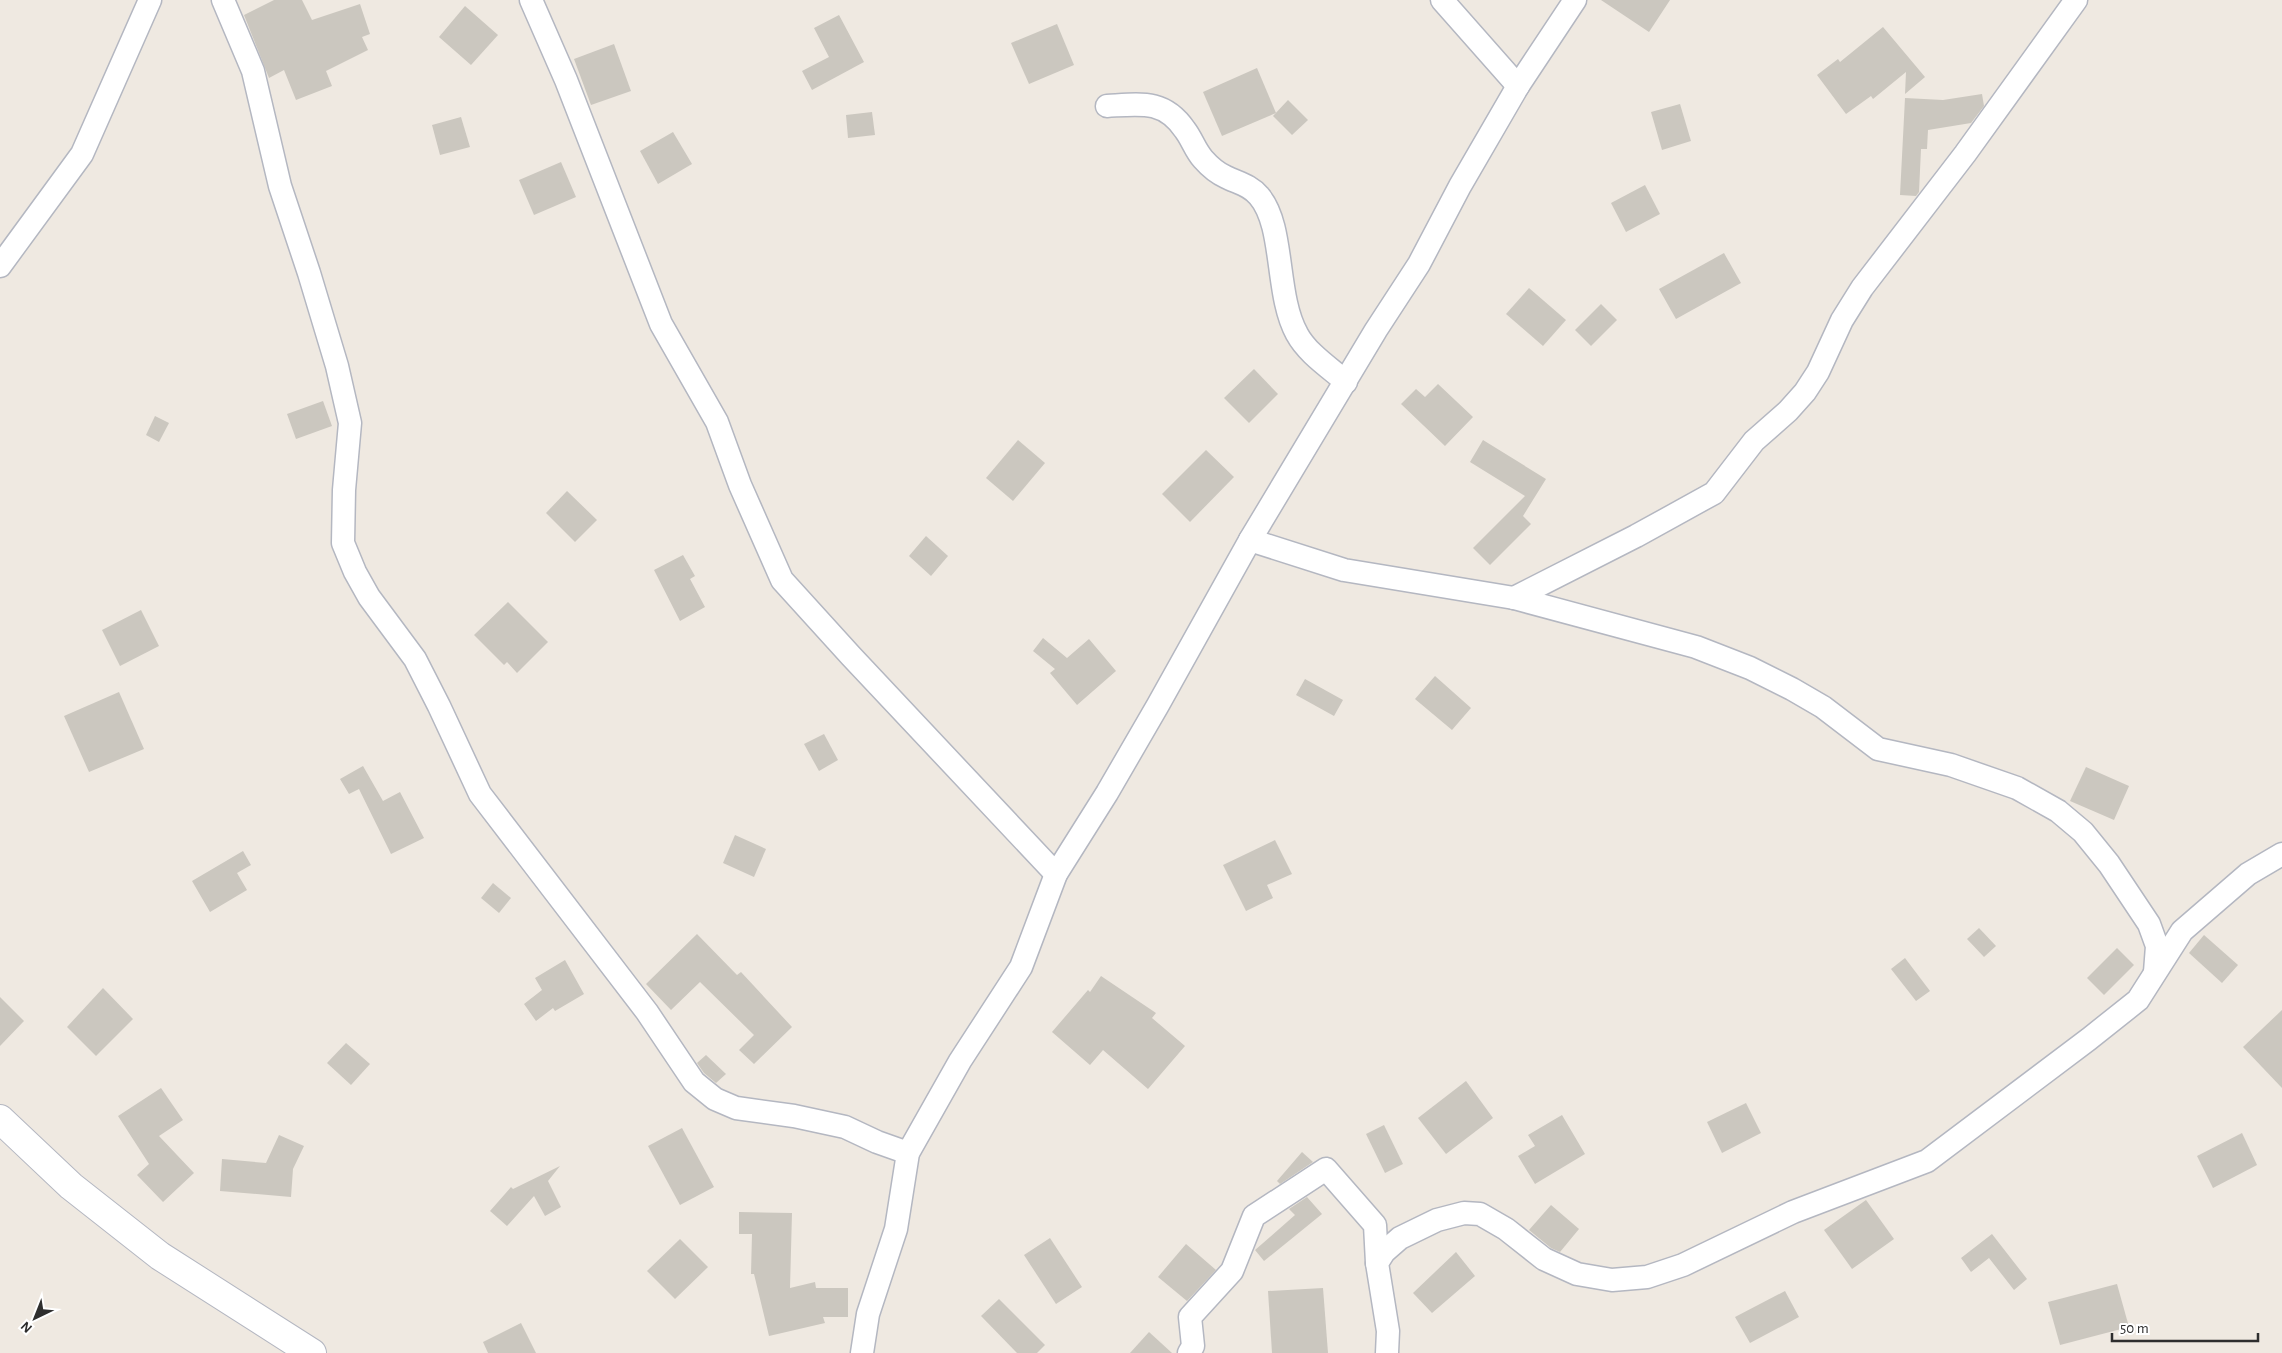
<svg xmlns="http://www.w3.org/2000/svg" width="2282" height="1353" viewBox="0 0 2282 1353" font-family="'Alegreya Sans',sans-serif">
<rect width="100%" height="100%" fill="#efe9e1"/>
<g fill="#cbc7bf">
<polygon points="274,0 302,0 312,20 360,4 370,34 362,37 368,50 326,71 332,86 296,100 284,70 269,78 244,15"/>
<polygon points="1601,0 1670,0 1649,32"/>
<polygon points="465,6 498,35 471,65 439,37"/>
<polygon points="839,15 864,62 812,90 802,71 829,57 814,28"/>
<polygon points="1057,24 1074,65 1029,84 1011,43"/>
<polygon points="1883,27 1925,77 1905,94 1906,72 1873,99 1871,96 1846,114 1817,75 1838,59 1840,62"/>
<polygon points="614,44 631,91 591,105 574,59"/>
<polygon points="1257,68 1276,113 1222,136 1203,92"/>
<polygon points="1982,94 1984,106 1971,123 1928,130 1927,149 1921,149 1919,192 1916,196 1900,195 1905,98 1943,100"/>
<polygon points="1288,100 1308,120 1292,135 1273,116"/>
<polygon points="1680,104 1691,141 1662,150 1651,112"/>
<polygon points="872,112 875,135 848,138 846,115"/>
<polygon points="461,117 470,147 440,155 432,125"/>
<polygon points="673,132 692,164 658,184 640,151"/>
<polygon points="561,162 576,197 534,215 519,180"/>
<polygon points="1645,185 1660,214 1626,232 1611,203"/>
<polygon points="1724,253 1741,283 1676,319 1659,289"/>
<polygon points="1529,288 1566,320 1543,346 1506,314"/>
<polygon points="1601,304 1617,320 1591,346 1575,330"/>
<polygon points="1254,369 1278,394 1249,423 1224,398"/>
<polygon points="1438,384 1473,417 1445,446 1401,404 1416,389 1425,397"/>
<polygon points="323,401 332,426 296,439 287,414"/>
<polygon points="155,416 169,423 159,442 146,435"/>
<polygon points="1018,440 1045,463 1013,501 986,478"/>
<polygon points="1483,440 1546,479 1523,516 1531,524 1490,565 1473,548 1525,496 1470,462"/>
<polygon points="1206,450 1234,477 1190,522 1162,494"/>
<polygon points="567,491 597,520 575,542 546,513"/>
<polygon points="926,536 948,556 931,576 909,556"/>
<polygon points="683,555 695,576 690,579 705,607 680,621 654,570"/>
<polygon points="508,602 548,642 517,673 507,662 504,665 474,635"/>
<polygon points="141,610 159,646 120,666 102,630"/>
<polygon points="1043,638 1067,658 1089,639 1116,671 1077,705 1050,673 1055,669 1033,651"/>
<polygon points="1435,676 1471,708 1452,730 1415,699"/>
<polygon points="1305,679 1343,700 1334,716 1296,695"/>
<polygon points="119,692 144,749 89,772 64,716"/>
<polygon points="824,734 838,760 819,771 804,744"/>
<polygon points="363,766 383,801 400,792 424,838 391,854 359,789 349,794 340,779"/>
<polygon points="2086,767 2129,786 2114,820 2070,801"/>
<polygon points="735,835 766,849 754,877 723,863"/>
<polygon points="1275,840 1292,874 1267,885 1273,898 1246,911 1223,865"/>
<polygon points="243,851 251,865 237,873 247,890 210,912 192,881"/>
<polygon points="493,883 511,898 499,913 481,898"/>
<polygon points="1979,928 1996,946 1984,957 1967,939"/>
<polygon points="697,934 737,975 741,972 792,1027 754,1064 739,1050 754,1035 700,982 671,1010 646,984"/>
<polygon points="2204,935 2238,965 2222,983 2189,953"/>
<polygon points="2117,948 2134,965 2104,995 2087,978"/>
<polygon points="1905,958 1930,991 1916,1001 1891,969"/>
<polygon points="565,960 584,994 555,1011 553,1008 536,1021 524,1004 542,990 535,978"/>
<polygon points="1101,976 1156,1013 1152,1018 1185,1046 1148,1089 1103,1050 1090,1065 1052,1032 1088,990 1090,992"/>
<polygon points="103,988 133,1019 96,1056 67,1027"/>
<polygon points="0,997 24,1021 0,1046"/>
<polygon points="2282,1010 2282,1088 2243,1047"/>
<polygon points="346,1043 370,1064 351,1085 327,1063"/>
<polygon points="706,1055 726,1074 716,1083 704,1073 697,1063"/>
<polygon points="1466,1081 1493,1118 1446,1154 1418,1118"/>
<polygon points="161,1088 183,1120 159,1136 194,1173 163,1202 137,1175 149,1164 118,1116"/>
<polygon points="1746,1103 1761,1133 1722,1153 1707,1122"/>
<polygon points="1562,1115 1585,1154 1535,1184 1518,1156 1535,1146 1528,1135"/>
<polygon points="1384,1125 1403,1164 1385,1173 1366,1134"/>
<polygon points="682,1128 714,1187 680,1205 648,1146"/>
<polygon points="2242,1133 2257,1165 2213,1188 2197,1156"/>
<polygon points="279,1135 304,1146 293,1169 291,1197 220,1191 222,1159 266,1163"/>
<polygon points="1302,1152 1313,1162 1280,1184 1277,1181"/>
<polygon points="560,1166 548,1181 561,1207 545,1216 534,1196 507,1226 490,1211 511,1187 513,1189"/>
<polygon points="1307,1197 1322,1214 1264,1261 1255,1250 1295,1215 1289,1209"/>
<polygon points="1866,1200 1894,1239 1852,1269 1824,1230"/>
<polygon points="1551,1205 1579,1229 1560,1252 1551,1248 1529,1230"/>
<polygon points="739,1212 792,1213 790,1288 815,1282 816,1288 848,1288 848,1317 823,1317 825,1323 769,1336 754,1274 751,1274 752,1234 739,1234"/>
<polygon points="1992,1234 2027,1279 2014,1290 1989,1258 1971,1272 1961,1258"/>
<polygon points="1050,1238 1082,1287 1056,1304 1024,1255"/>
<polygon points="680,1239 708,1267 675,1299 647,1271"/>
<polygon points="1186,1244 1216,1270 1187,1301 1158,1277"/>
<polygon points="1456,1252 1475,1276 1432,1313 1413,1293"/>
<polygon points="2117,1284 2129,1327 2060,1345 2048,1302"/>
<polygon points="1323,1288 1328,1353 1272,1353 1268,1291"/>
<polygon points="1785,1291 1799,1317 1750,1343 1735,1317"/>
<polygon points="999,1299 1045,1345 1037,1353 1017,1353 981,1316"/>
<polygon points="521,1323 536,1353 488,1353 483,1342"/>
<polygon points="1149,1332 1172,1353 1130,1353"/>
</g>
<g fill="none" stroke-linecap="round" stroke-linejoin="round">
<g stroke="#b4b7c1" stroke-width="25">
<g id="minor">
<polyline points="223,0 253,71 280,186 309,273 337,366 350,423 344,490 343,543 355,572 369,597 415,659 439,706 480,794 647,1012 694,1082 715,1099 736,1108 794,1116 845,1127 877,1142 908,1153"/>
<polyline points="531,0 566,80 661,324 717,422 740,485 782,580 851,656 1056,874"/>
<polyline points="1442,0 1518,86"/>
<path d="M 1107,106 C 1140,104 1164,99 1185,130 C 1192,139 1195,150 1203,159 C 1210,167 1217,173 1226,177 C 1238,183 1250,185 1259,196 C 1285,226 1275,295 1297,334 C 1307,353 1330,368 1346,382"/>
<polyline points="0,266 82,154 150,0"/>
<polyline points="1250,540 1344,570 1514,598 1696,647 1750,668 1792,689 1823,707 1878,749 1951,765 2017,788 2058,811 2083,832 2109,864 2149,924 2157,946 2155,972"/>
<polyline points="1514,598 1636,536 1714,493 1754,441 1788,411 1805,392 1818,372 1842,320 1862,288 1965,154 2076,0"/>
<polyline points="862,1353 868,1314 896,1229 908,1153 960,1061 1021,967 1056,874 1107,793 1158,705 1250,540 1376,330 1419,264 1460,186 1518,86 1575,0"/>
<polyline points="1189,1353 1193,1346 1190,1317 1232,1271 1254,1216 1326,1169 1375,1225 1377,1263"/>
<polyline points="1387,1353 1388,1331 1377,1263 1384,1252 1400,1238 1437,1220 1464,1213 1480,1214 1506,1229 1544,1259 1577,1274 1612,1280 1647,1277 1683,1265 1793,1212 1927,1161 2089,1039 2138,1000 2182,931 2248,874 2282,854"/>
</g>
</g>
<g stroke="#b4b7c1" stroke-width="30">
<polyline id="tertiary" points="0,1119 71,1186 160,1256 312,1353"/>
</g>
<use href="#minor" stroke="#fff" stroke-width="22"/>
<use href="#tertiary" stroke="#fff" stroke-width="28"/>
</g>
<g transform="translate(35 1318) rotate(223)" stroke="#ffffff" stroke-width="4" paint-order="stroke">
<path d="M0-4L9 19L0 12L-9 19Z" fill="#2e2e2e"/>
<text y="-8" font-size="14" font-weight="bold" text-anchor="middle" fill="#2e2e2e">N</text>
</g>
<path d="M2112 1333v8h146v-8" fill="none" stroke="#2e2e2e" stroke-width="2.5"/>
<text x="2120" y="1333" font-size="15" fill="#2e2e2e" stroke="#ffffff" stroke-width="4" paint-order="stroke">50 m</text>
</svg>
